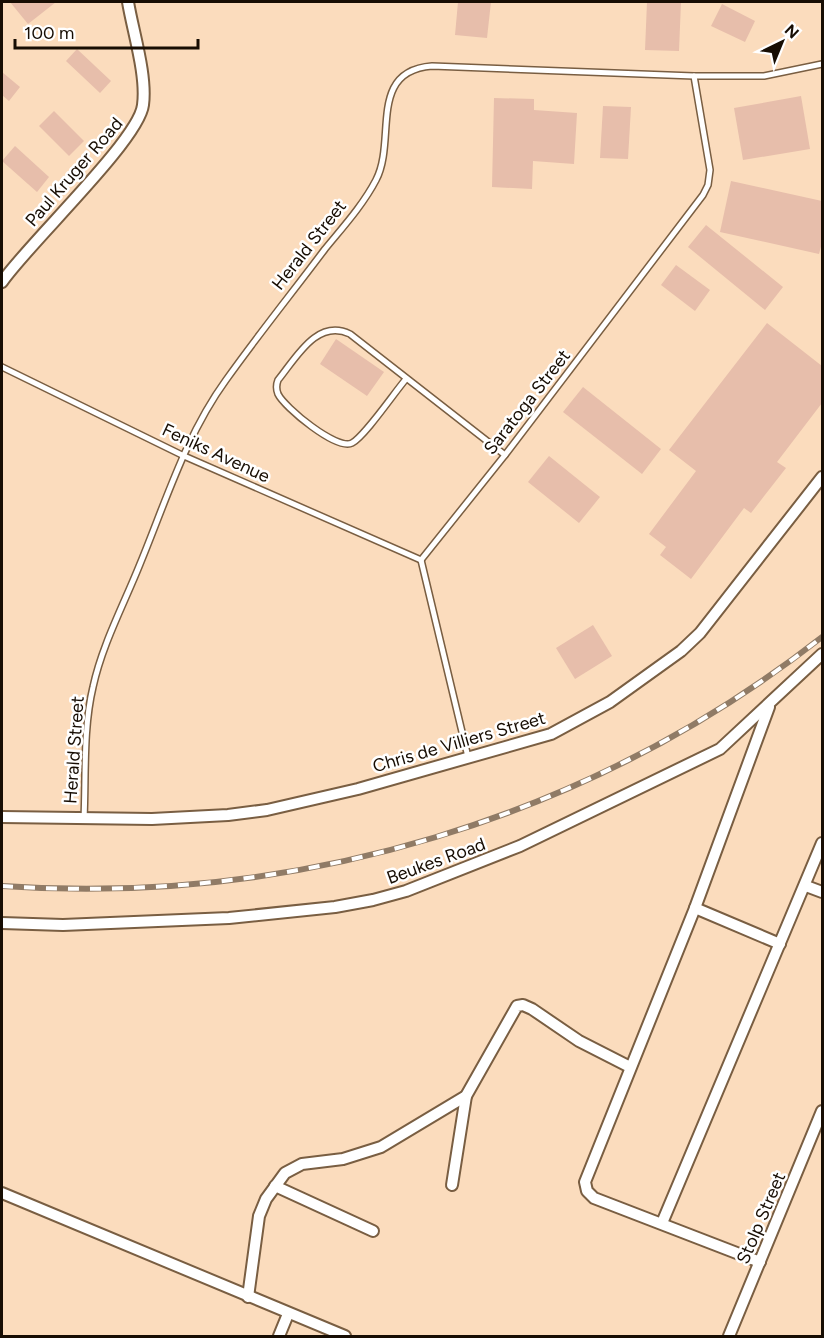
<svg xmlns="http://www.w3.org/2000/svg" width="824" height="1338" viewBox="0 0 824 1338" font-family="Figtree,sans-serif">
<rect width="100%" height="100%" fill="#fbdcbd"/>
<g fill="#e7beab">
<polygon points="10,2 56,2 28,24"/>
<polygon points="458,2 491,2 487,38 455,35"/>
<polygon points="647,2 681,2 679,51 645,50"/>
<polygon points="722,4 755,21 745,42 711,26"/>
<polygon points="77,49 111,81 100,93 66,61"/>
<polygon points="2,72 20,87 9,101 2,95"/>
<polygon points="801,96 810,149 743,160 734,108"/>
<polygon points="494,98 534,99 534,110 577,113 574,164 533,161 532,189 492,187"/>
<polygon points="603,106 631,107 628,159 600,158"/>
<polygon points="54,111 84,141 69,156 39,126"/>
<polygon points="15,146 49,177 37,192 2,161"/>
<polygon points="731,181 822,201 822,243 819,254 720,232"/>
<polygon points="706,225 783,287 765,310 688,247"/>
<polygon points="676,265 710,290 695,311 661,285"/>
<polygon points="767,323 822,366 822,403 777,462 786,468 751,513 744,508 691,579 660,555 666,547 649,534 696,471 669,450"/>
<polygon points="336,339 384,372 367,396 320,364"/>
<polygon points="583,387 661,449 642,474 563,412"/>
<polygon points="549,456 600,497 579,523 528,482"/>
<polygon points="593,625 612,656 575,679 556,648"/>
</g>
<g fill="none" stroke-linecap="round" stroke-linejoin="round">
<g stroke="#795e42" stroke-width="8">
<g id="service">
<polyline points="2,367 184,456 421,560"/>
<path d="M 406,379 C 394,393 365,436 352,443 C 337,451 284,407 278,394 C 276,389 276,385 278,380 C 296,358 317,318 350,334 L 505,455"/>
<polyline points="421,560 505,455 703,195 708,185 710,170 694,76"/>
<polyline points="421,560 468,757"/>
<path d="M 84,819 C 86,775 83,729 93,687 C 102,645 124,604 140,564 C 166,501 186,435 226,380 C 258,335 292,293 325,249 C 343,227 363,205 376,180 C 397,140 367,71 432,66 L 694,76 L 764,76 L 822,64"/>
</g>
</g>
<g stroke="#795e42" stroke-width="14">
<g id="minor">
<path d="M 2,282 C 28,244 139,140 143,105 C 147,75 133,32 128,2"/>
<polyline points="2,817 152,819 228,815 267,810 358,789 551,734 610,702 681,651 700,633 822,477"/>
<polyline points="806,886 822,892"/>
<polyline points="695,908 780,944"/>
<polyline points="2,923 63,925 229,918 335,907 373,900 406,891 520,846 720,749 822,654"/>
<polyline points="452,1185 466,1096"/>
<polyline points="275,1186 373,1231"/>
<polyline points="2,1193 345,1336"/>
<polyline points="662,1223 822,843"/>
<polyline points="760,1262 594,1198 587,1191 585,1182 695,908 769,707"/>
<polyline points="248,1297 259,1216 266,1199 285,1173 302,1164 343,1159 381,1147 466,1096 517,1006 523,1005 532,1009 579,1041 630,1067"/>
<polyline points="279,1336 288,1314"/>
<polyline points="729,1336 822,1111"/>
</g>
</g>
<use href="#service" stroke="#fff" stroke-width="5"/>
<use href="#minor" stroke="#fff" stroke-width="10"/>
<g stroke="#907b66" stroke-width="6">
<path id="rail" d="M 2,886 C 297,906 589,819 822,637"/>
</g>
<use href="#rail" stroke="#fff" stroke-width="4" stroke-dasharray="11" stroke-linecap="butt"/>
</g>
<g text-anchor="middle" dominant-baseline="central" stroke-width="5" stroke-linejoin="round" paint-order="stroke">
<g font-size="18" fill="#170d03" stroke="#fff">
<text transform="translate(74 172) rotate(-49)">Paul Kruger Road</text>
<text transform="translate(309 245) rotate(-52)">Herald Street</text>
<text transform="translate(527 402) rotate(-52)">Saratoga Street</text>
<text transform="translate(216 453) rotate(25)">Feniks Avenue</text>
<text transform="translate(459 742) rotate(-16)">Chris de Villiers Street</text>
<text transform="translate(74 750) rotate(-86)">Herald Street</text>
<text transform="translate(436 861) rotate(-20)">Beukes Road</text>
<text transform="translate(761 1218) rotate(-67)">Stolp Street</text>
</g>
</g>
<rect width="824" height="1338" fill="none" stroke="#170d03" stroke-width="6"/>
<g transform="translate(782 42) rotate(43)" stroke="#ffffff" stroke-width="4.5" paint-order="stroke">
<path d="M0-4.5L10 22L0 15L-10 22Z" fill="#170d03"/>
<text y="-9" font-size="16" font-weight="bold" text-anchor="middle" fill="#170d03">N</text>
</g>
<path d="M15 39v9h183v-9" fill="none" stroke="#170d03" stroke-width="3"/>
<text x="24" y="39" font-size="18" fill="#170d03" stroke="#ffffff" stroke-width="4.5" paint-order="stroke">100 m</text>
</svg>
